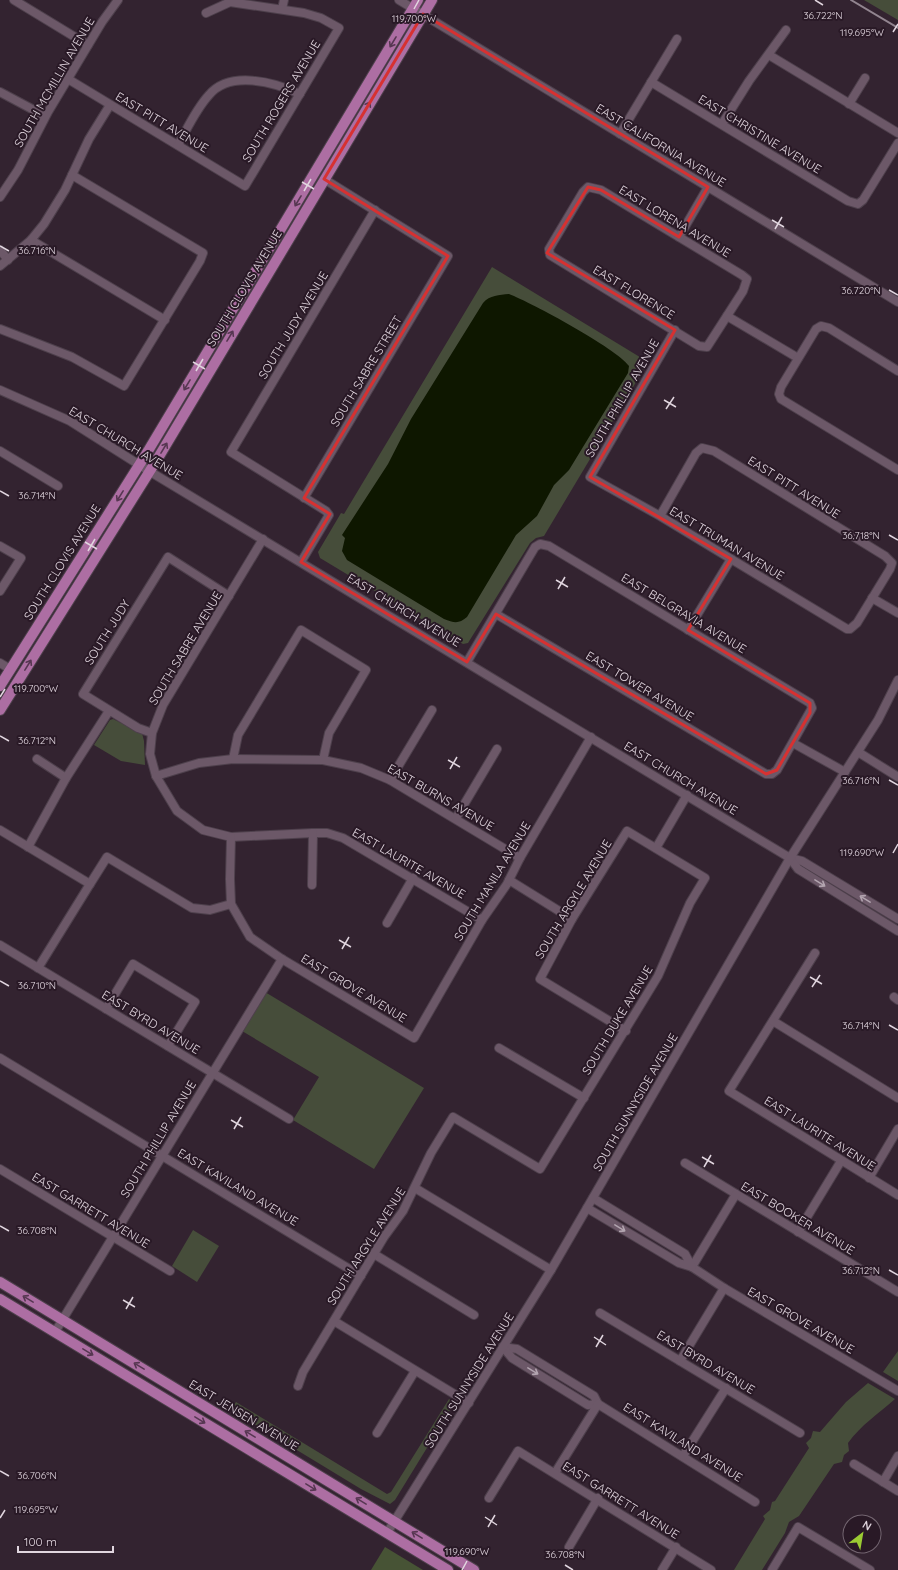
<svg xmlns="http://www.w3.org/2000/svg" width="898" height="1570" viewBox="0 0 898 1570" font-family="Quicksand,sans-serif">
<rect width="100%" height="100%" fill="#332330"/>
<g fill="#464d3a">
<polygon points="864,0 898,0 898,20"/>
<polygon points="492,267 648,362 544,536 536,538 530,543 468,643 463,644 320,558 318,552 341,513 344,514"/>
<polygon points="113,719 142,733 144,741 145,765 121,761 94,745 110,720"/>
<polygon points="265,992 424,1088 374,1169 293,1120 319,1077 242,1031"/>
<polygon points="193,1230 219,1246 197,1282 172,1266"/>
<polygon points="898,1351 898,1381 883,1372"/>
<path d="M 868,1383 L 895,1399 C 878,1414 861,1425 848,1443 L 849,1451 L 844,1455 L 842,1462 L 834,1464 L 799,1516 L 789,1522 L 785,1533 L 762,1570 L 734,1570 L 765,1519 L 763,1516 L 770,1510 L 772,1502 L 775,1501 L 809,1448 L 806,1443 L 811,1438 L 813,1431 L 820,1432 L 846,1402 Z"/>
<polygon points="449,1399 452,1401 452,1407 395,1500 390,1504 361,1489 231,1410 236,1402 387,1494 391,1492"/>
</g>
<polygon fill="#475335" points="385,1547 423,1570 371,1570"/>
<path fill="#0e1700" d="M 509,294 C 532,303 616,348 629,366 L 628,373 L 569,470 L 554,485 L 537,516 L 516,535 L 467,617 C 459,624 454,623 444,619 L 347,560 L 342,551 L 345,538 L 342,535 L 388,464 L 411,419 L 483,303 C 490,295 499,295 509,294 Z"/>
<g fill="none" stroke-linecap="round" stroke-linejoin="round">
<g stroke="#4e404c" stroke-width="10">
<g id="minor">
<polyline points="14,0 88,45"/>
<polyline points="399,0 898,302"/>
<polyline points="282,9 284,0"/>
<polyline points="769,55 898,133"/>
<polyline points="68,79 245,186 339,28 321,18 304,13 230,2 206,13"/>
<polyline points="651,82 848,201 858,204 863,200 898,143"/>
<polyline points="0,92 45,116"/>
<polyline points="849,104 865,78"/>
<polyline points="722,124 749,81 786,30"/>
<polyline points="620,134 677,39"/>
<path d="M 178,145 C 187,129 196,109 209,95 C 230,70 274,82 300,94"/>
<polygon points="588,187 601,190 742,275 747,279 743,291 707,347 699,346 550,255 549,249 583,192"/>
<polyline points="0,197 18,170 48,112 102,22 118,0"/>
<polyline points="679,237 708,187"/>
<polyline points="31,240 165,320"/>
<polyline points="0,250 8,260"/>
<polyline points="0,266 31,240 44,224 65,190 89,139 110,105"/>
<polyline points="727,316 798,358"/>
<polyline points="0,329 72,357 124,386 200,261 203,253 72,175"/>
<polyline points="898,371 829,328 821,326 816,329 781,387 779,394 781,399 898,470"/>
<polyline points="0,390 70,421 149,471 790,858 802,861 898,919"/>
<polyline points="0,451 58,486"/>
<polyline points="304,498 448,256 324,179"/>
<polyline points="660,516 696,453 702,448 714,451 885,556 892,563 890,569 857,623 850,629 847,629 660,516 590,477 675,330"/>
<polyline points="263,539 163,705 152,733 150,754 156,776 177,811 203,830 231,837 313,833 327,833 343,838 482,920"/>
<polyline points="0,546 21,558 0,591"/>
<polyline points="301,562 329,515 326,511 231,452 375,210"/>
<polyline points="872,598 898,613"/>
<polyline points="688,630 731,559"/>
<polyline points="467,662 535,547 540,544 549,546 810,703 812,708 777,770 772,774 766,774 496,614"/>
<polyline points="0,663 10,669"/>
<polyline points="152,733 138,728 83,694 168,557 229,596"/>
<polyline points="793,743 845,772"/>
<polyline points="858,752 898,777"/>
<polyline points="37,759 66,778"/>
<polyline points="233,759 238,735 301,630 366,670 329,733 323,760"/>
<polyline points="156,776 199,763 233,759 323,760 361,768 390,780 520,858"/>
<polyline points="390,780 432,710"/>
<polyline points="456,818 497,749"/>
<polyline points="0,830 90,884 107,857 192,908 210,910 231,904"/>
<polyline points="231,837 230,879 231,904 250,937 282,959 414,1038 482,920 507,884 520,858 591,737"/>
<polyline points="28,847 66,778 109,711"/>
<polyline points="656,848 687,795"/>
<polyline points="790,858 798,869 898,931"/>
<polyline points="509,880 572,919"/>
<polyline points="312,885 313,833"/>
<polyline points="387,923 413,878"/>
<polyline points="0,945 289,1119"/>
<polyline points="815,953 729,1091 898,1195"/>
<polyline points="38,968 90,884"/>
<polyline points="894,997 898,1000"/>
<polyline points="106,1009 133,964 195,1002 168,1046"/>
<polyline points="773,1021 898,1098"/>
<polyline points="499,1048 584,1098"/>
<polyline points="0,1058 361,1276"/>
<polyline points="685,1163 898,1292"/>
<polyline points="0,1169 170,1271"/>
<polyline points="869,1178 898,1129"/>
<polyline points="415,1188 551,1270"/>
<polyline points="736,1194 692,1267 724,1288 898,1391"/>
<polyline points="587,1208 679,1263 692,1267 685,1254 593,1198"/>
<polyline points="798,1232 841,1161"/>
<polyline points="374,1254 474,1315"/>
<polyline points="600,1313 800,1433"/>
<polyline points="334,1321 469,1403"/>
<polyline points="55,1332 282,959"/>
<polyline points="503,1347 517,1349 594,1396 598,1404 755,1502"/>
<polyline points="503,1347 512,1358 588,1405 598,1404"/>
<polyline points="680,1361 724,1288"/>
<polyline points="298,1386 303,1372 384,1237 403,1211 431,1153 453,1117 540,1169 658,976 690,903 705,878 627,831 572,919 540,979 626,1031"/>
<polyline points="377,1433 415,1371"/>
<polyline points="683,1456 726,1388"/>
<polyline points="854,1464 898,1491"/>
<polyline points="555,1473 598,1404"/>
<polyline points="883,1482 898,1456"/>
<polyline points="489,1498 518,1451 711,1570"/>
<polyline points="387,1533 551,1270 790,858 878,720 898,680"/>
<polyline points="569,1547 598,1498"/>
<polyline points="662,1570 676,1547"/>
<polyline points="772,1570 798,1527 870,1570"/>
</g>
</g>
<g stroke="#4e404c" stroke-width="12">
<g id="major">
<polyline points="0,686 148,451 418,0"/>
<polyline points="0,710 158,458 432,0"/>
<polyline points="0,1282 474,1570"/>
<polyline points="0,1299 448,1570"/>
</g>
</g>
<use href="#minor" stroke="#6c5868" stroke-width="8"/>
<use href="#major" stroke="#ad6ea3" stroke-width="10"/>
<polyline stroke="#928590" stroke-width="2" points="851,0 898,28"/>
</g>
<defs><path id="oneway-shaft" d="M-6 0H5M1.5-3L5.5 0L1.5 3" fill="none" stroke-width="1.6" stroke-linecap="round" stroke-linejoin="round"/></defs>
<g stroke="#573752">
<use href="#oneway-shaft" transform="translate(393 42) rotate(121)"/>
<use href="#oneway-shaft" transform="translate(367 107) rotate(-59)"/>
<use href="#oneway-shaft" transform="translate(298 201) rotate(121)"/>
<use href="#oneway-shaft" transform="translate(230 336) rotate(-59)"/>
<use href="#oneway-shaft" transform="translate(187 385) rotate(121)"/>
<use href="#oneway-shaft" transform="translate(164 448) rotate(-59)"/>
<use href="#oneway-shaft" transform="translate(120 496) rotate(122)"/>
<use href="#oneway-shaft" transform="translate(28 665) rotate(-58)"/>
<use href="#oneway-shaft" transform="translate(28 1299) rotate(-149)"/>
<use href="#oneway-shaft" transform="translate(88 1352) rotate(31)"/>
<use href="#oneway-shaft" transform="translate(139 1366) rotate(-149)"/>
<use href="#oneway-shaft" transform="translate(200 1420) rotate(31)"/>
<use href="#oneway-shaft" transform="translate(250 1434) rotate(-149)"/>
<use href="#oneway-shaft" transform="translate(311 1487) rotate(31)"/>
<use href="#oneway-shaft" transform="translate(361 1501) rotate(-149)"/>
<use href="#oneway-shaft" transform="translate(417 1535) rotate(-149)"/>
</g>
<g stroke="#b2a4af">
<use href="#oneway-shaft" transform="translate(820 883) rotate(32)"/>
<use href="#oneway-shaft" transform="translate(865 899) rotate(-149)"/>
<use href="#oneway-shaft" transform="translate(620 1228) rotate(31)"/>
<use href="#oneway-shaft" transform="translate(533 1371) rotate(31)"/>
</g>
<path fill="none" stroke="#d73131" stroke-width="3" stroke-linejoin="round" d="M 423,14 L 708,187 L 679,237 L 601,190 L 588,187 L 547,253 L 675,330 L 590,477 L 731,559 L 688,630 L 810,703 L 810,713 L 777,770 L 766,774 L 496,614 L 467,662 L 301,562 L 330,514 L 304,498 L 448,256 L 324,179 Z"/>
<path fill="none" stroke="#e1d6df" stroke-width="1.5" d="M 815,0 L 823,5M 414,9 L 419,0M 893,32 L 898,24M 302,182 L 314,189M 304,191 L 311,179M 772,220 L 784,227M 775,229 L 782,217M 0,246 L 9,251M 889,290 L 898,295M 193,362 L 205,369M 196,371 L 203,359M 664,400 L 676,407M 666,409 L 674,397M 0,491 L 9,496M 889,535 L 898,540M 85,542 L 97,549M 88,551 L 95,539M 556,580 L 568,587M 558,589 L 565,577M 0,697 L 5,689M 0,736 L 9,741M 448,760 L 460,767M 450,769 L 457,757M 889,780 L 898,785M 893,853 L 898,844M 339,940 L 351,947M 342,949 L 349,937M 810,977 L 822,984M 0,981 L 9,986M 812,987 L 820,975M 889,1025 L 898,1030M 231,1120 L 243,1127M 234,1129 L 241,1117M 702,1157 L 714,1164M 704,1167 L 711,1155M 0,1226 L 9,1231M 889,1270 L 898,1275M 123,1300 L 135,1307M 126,1309 L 133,1297M 594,1337 L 606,1345M 596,1347 L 603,1335M 0,1471 L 9,1476M 485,1517 L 497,1525M 0,1518 L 5,1510M 488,1527 L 495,1515M 565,1565 L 573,1570M 462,1570 L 467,1561"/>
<g text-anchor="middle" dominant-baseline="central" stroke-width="4" stroke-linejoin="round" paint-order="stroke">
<g font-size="12" fill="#e1d6df" stroke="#291926">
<text transform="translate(54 82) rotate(-60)">SOUTH MCMILLIN AVENUE</text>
<text transform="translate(281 101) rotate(-59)">SOUTH ROGERS AVENUE</text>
<text transform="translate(162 122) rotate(31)">EAST PITT AVENUE</text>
<text transform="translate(760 134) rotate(31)">EAST CHRISTINE AVENUE</text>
<text transform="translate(661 145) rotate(31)">EAST CALIFORNIA AVENUE</text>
<text transform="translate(675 221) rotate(31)">EAST LORENA AVENUE</text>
<text transform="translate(244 288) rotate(-59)">SOUTH CLOVIS AVENUE</text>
<text transform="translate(634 292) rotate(31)">EAST FLORENCE</text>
<text transform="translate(293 325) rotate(-59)">SOUTH JUDY AVENUE</text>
<text transform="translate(366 371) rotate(-59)">SOUTH SABRE STREET</text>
<text transform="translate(622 398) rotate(-60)">SOUTH PHILLIP AVENUE</text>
<text transform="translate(126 443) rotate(31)">EAST CHURCH AVENUE</text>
<text transform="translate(794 487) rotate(32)">EAST PITT AVENUE</text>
<text transform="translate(727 543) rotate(31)">EAST TRUMAN AVENUE</text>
<text transform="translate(62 562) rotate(-58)">SOUTH CLOVIS AVENUE</text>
<text transform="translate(404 610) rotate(31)">EAST CHURCH AVENUE</text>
<text transform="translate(684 613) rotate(31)">EAST BELGRAVIA AVENUE</text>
<text transform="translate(107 632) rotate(-58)">SOUTH JUDY</text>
<text transform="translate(185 648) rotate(-59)">SOUTH SABRE AVENUE</text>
<text transform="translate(640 686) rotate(31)">EAST TOWER AVENUE</text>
<text transform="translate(681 778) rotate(31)">EAST CHURCH AVENUE</text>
<text transform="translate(441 797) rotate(30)">EAST BURNS AVENUE</text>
<text transform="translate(409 863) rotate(30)">EAST LAURITE AVENUE</text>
<text transform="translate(492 881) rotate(-59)">SOUTH MANILA AVENUE</text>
<text transform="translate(573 899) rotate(-59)">SOUTH ARGYLE AVENUE</text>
<text transform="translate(354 988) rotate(31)">EAST GROVE AVENUE</text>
<text transform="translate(617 1020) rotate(-59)">SOUTH DUKE AVENUE</text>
<text transform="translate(151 1022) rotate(31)">EAST BYRD AVENUE</text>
<text transform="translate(635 1102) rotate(-60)">SOUTH SUNNYSIDE AVENUE</text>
<text transform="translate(820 1133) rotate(32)">EAST LAURITE AVENUE</text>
<text transform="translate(158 1139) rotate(-59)">SOUTH PHILLIP AVENUE</text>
<text transform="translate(238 1187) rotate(31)">EAST KAVILAND AVENUE</text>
<text transform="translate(91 1210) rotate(31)">EAST GARRETT AVENUE</text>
<text transform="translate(798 1218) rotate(31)">EAST BOOKER AVENUE</text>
<text transform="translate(366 1246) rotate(-58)">SOUTH ARGYLE AVENUE</text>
<text transform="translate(801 1320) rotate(30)">EAST GROVE AVENUE</text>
<text transform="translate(706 1362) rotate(31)">EAST BYRD AVENUE</text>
<text transform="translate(469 1380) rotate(-58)">SOUTH SUNNYSIDE AVENUE</text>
<text transform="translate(244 1415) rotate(31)">EAST JENSEN AVENUE</text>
<text transform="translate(683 1442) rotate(32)">EAST KAVILAND AVENUE</text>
<text transform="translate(621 1500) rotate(32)">EAST GARRETT AVENUE</text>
</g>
</g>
<g font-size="10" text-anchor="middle" fill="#e1d6df" stroke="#291926" stroke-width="4" stroke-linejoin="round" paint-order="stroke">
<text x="823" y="19">36.722°N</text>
<text x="414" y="22">119.700°W</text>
<text x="862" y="36">119.695°W</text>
<text x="37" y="254">36.716°N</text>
<text x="861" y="294">36.720°N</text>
<text x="37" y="499">36.714°N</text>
<text x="861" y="539">36.718°N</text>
<text x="36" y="692">119.700°W</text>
<text x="37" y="744">36.712°N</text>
<text x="861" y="784">36.716°N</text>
<text x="862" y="856">119.690°W</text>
<text x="37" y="989">36.710°N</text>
<text x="861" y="1029">36.714°N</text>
<text x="37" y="1234">36.708°N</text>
<text x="861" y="1274">36.712°N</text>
<text x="37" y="1479">36.706°N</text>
<text x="36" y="1513">119.695°W</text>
<text x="467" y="1555">119.690°W</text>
<text x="565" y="1558">36.708°N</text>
</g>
<g transform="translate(862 1534) rotate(31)"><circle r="19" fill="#291926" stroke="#736570"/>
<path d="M0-3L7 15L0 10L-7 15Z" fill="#9bcb33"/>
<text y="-6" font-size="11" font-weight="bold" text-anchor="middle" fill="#e1d6df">N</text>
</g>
<path d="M18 1546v6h95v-6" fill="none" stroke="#e1d6df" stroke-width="2"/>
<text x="24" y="1546" font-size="12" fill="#e1d6df" stroke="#291926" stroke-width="3" paint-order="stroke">100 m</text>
</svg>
